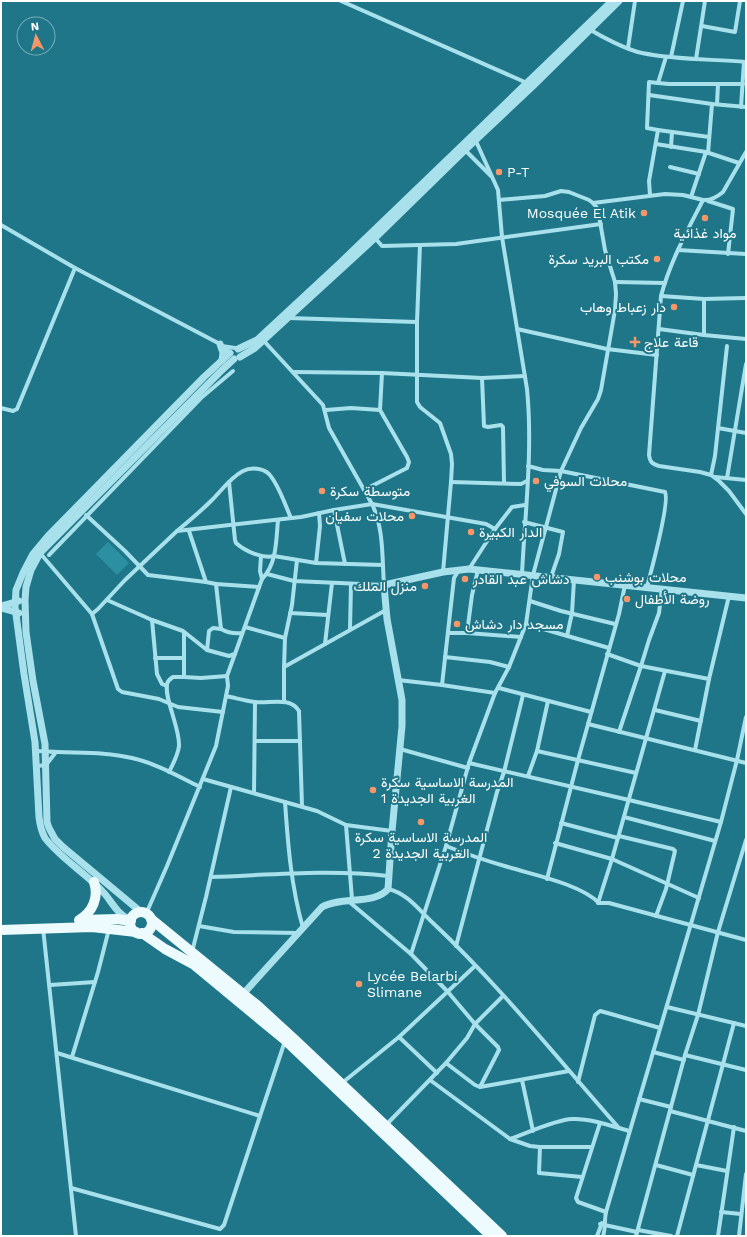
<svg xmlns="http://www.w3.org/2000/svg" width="747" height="1237" viewBox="0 0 747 1237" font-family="'Work Sans',Vazirmatn,sans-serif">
<rect width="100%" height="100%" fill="#1e7688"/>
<polygon fill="#2b90a2" points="108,542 129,563 117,575 96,554"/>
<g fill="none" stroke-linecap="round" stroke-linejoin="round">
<g stroke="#a8e1eb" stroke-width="4">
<polyline points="341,1 527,83"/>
<polyline points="702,26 735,32 740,1"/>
<path d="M 589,29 C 602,37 627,50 642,53 C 676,60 712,59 746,62"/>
<polyline points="628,48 635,1"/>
<polyline points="671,57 683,1"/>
<polyline points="696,59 705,1"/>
<polyline points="658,83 669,84 743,84"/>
<polyline points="649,95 712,104 746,107"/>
<polyline points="717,104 718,84"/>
<polyline points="741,107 744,62"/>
<polyline points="658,130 709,137"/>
<path d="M 475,139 L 498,190 L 502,237 L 527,389 C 533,450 525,513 522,574"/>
<polyline points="656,144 706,152 739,163"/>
<polyline points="671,147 672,132"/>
<polyline points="465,150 491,176"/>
<path d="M 746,152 L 723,192 C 717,197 711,201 703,200 C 687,231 670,262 661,296 L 649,455 C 650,462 652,464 659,466 L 700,472 L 711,475 L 719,481 L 729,491 L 746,514"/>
<polyline points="708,153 712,104"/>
<polyline points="670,167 699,174"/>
<polyline points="650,195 649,181 658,130 647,128 649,82 658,83 666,57"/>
<polyline points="691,197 706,152"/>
<polyline points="499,200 545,196 561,191 569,192 589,200 593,203"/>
<polyline points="708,201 733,209 728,254"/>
<polyline points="1,225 75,268 17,409 13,411 1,408"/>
<polyline points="375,238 382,246 456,244 601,224"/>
<polyline points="420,245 417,322 417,402 420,407 440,423 451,454 452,464 451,482 443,572"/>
<polyline points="678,250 746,254"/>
<polyline points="75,268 220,344 230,353"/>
<polyline points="615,282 665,283"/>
<polyline points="661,296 704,299 746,298"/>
<polyline points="704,299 704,335"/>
<polyline points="288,318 417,322"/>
<polyline points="517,329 607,349 657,355"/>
<polyline points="659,329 704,335 746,339"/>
<path d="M 263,340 L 323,405 L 329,428 L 372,504 C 384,529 382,558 384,585 L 294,581 L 267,574"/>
<polyline points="222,346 235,348"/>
<polyline points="294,372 382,373 482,378 525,376"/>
<polyline points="482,378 484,426 488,427 501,425 503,427 504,483"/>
<polyline points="326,410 351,408 380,410"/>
<polyline points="718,428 746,433"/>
<path d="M 528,466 L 543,470 L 561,471 L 665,492 C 670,501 651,572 647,587"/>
<polyline points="711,475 715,456 727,346"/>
<polyline points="715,477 746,480"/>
<polyline points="727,478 746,364"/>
<path d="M 229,482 L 235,540 L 236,543 C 245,551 262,559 274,556 L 316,563 L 383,565"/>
<polyline points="451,482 521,484 527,481"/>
<polyline points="364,490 407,468 409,462 407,457 380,410 382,373"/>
<polyline points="334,510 345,564"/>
<polyline points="86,515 125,551 148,575 206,582"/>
<polyline points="524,522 563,532 559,554 551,577"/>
<polyline points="495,529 512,507 525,505"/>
<path d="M 177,531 C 189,521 201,511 212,500 C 221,491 231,477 243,471 C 251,467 263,468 269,474 C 279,485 285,505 291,518"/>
<path d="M 189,531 L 206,582 L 216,584 L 221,629 C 228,633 234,634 242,633"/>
<polyline points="40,553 92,614 98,609 125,580 177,531 301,517 334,510 372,504 486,524 495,529 493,532 469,569"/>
<polyline points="49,555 201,398 233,371"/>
<polyline points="261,556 260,571 262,579"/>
<polyline points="297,560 292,605 285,638 284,667 386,610"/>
<polyline points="316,563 320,526 319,513"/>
<polyline points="216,584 259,587"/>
<polyline points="107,600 152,620 183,631 207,650 229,656 235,654"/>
<polyline points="530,601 561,611 615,624"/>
<polyline points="290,613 328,615"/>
<polyline points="92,614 118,689 122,692 159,699 178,707 223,712"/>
<polyline points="152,620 157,674 162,684 167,686"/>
<polyline points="526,624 609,648"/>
<polyline points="245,627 285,638"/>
<polyline points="350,629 351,584"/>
<polyline points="184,633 184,677 201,678 227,676"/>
<polyline points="448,633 467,633 521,637"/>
<polyline points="467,633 472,595 478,570"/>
<polyline points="567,636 572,613 574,580"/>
<polyline points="325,644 332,583"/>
<polyline points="207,650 209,631 213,628 221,629"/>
<polyline points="607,654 641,666 709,679"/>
<polyline points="445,657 490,662 509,667"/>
<polyline points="155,658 184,658"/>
<polyline points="398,680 442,685 495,693"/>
<polyline points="442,685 454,578 459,570"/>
<polyline points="499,688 591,712"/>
<path d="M 226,696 C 236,698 245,701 255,702 C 269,704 290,696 299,711 L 302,806"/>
<polyline points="284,701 284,667"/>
<polyline points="655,710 701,721"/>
<polyline points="588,724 746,763"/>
<polyline points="619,732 641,666 649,640 659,613 662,588"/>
<polyline points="255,741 300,741"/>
<polyline points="400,749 468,768"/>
<polyline points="695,750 709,679 729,596"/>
<path d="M 37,751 C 44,751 51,752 58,752 C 83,753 107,752 132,758 C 155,763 178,776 200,787"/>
<polyline points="537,751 636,773"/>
<polyline points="469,763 629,800 721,822"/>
<polyline points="37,766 46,765 56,752"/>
<path d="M 169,772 C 173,764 178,755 179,746 C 180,728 164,698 167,684 C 168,680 170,679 173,677 L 184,677"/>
<polyline points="528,776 537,751 548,701"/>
<polyline points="203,779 317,811 346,825 352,899"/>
<polyline points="254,793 255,702"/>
<path d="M 285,802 C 288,845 291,886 303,928"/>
<polyline points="624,817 715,841"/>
<polyline points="561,823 618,838"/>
<polyline points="346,825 392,831"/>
<polyline points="619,836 673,849 675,851 666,889 656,916"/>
<polyline points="555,843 612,859 699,898"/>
<path d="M 446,846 C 466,854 487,861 508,867 C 534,875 580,884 599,903 L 609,903 L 746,940"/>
<path d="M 211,877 C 270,875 329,869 388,876"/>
<polyline points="547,879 578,760 619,614 625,585"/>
<path d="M 388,889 C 407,893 419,910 433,923 C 500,986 558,1059 619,1128"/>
<polyline points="347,900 411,954 448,992 475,1024 498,1047 499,1050 480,1087"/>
<polyline points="598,903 612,859 665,671"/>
<path d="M 146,914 L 167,866 L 216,746 L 228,686 L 227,676 L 262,579 C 277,564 276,541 278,520"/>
<polyline points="199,926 234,932 298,933"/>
<polyline points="43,928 76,1236"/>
<polyline points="456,946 497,792 504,772 523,695"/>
<polyline points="192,952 206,897 231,787"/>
<polyline points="411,954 446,846 469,763 495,693 509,667 526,624 533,575 561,471 581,428 598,399 601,390 615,310 616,294 615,282 605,250 599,216 597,208 593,203 665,194 683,195 703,200"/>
<polyline points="50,985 95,982"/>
<polyline points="667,1007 746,1026"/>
<polyline points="399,1037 437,1073"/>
<polyline points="653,1052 684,1060"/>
<polyline points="57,1053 260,1116 285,1041"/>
<polyline points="685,1055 746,1070"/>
<polyline points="72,1057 98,972 109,929"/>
<polyline points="446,1063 475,1085 480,1087 569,1071"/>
<polyline points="430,1080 510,1139 530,1146 540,1147 592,1147"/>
<polyline points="522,1080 533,1131"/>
<polyline points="578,1082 595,1015 600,1011 604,1012 660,1028"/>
<polyline points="342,1083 399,1037 475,966"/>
<polyline points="639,1099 671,1107"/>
<polyline points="670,1111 746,1131"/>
<polyline points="600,1123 576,1198 578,1202 606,1212"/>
<polyline points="386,1125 446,1063 467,1038 475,1024 503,996"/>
<path d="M 510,1139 C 528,1133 554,1120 572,1119 C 589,1118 612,1126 629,1131"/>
<polyline points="540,1147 539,1173 582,1177"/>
<polyline points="656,1165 693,1175"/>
<polyline points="696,1165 727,1171"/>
<polyline points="71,1188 220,1229 224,1225 260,1116"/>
<polyline points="721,1212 741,1214"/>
<polyline points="600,1224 637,1232"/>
<polyline points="638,1230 671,1236"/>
<polyline points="597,1236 602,1223"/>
<path d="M 603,1236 C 606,1227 604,1221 606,1212 L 721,822 L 737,760 L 746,717"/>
<polyline points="636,1236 685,1055 698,1015 718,932 746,840"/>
<polyline points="677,1236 734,1023"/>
<polyline points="718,1236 734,1127"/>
<polyline points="739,1236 746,1174"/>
</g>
<g stroke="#a8e1eb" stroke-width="7">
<polyline points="220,344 223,353 222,360"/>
<polyline points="238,349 257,340 340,263 612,1"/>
<polyline points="240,357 255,348 375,238 465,150 533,86 619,1"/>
<polyline points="1,606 19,601"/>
<polyline points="1,608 19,613"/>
<polyline points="141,912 63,847 55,839 49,828 47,822 45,744 33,681 26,632 25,600 26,587 31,570 40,553 220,372 234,359"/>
<path d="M 129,919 C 117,914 112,902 104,893 C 86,873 61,859 45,838 C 41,831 40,825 39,817 L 35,742 L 24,674 L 15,607 L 16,590 L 23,573 L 33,554 L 48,536 L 204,377 L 230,353"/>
<path d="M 243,994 L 322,907 C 341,896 375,905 388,889 L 392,831 L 402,726 L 402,700 L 387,619 L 384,585 L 443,572 L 469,569 L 746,598"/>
</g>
<g stroke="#edfbfe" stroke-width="10">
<circle cx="141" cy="923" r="11"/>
<polyline points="151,919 258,1006 294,1039 502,1236"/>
<path d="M 79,920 C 93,912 99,897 94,882"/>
<polyline points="81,920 117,919 131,921"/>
<polyline points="1,930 92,927 136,932"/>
<polyline points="142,933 165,949 193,964 285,1040 491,1236"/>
</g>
</g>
<g fill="#f99668" stroke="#1e7688" stroke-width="1.5">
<circle cx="499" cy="172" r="4"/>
<circle cx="644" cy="213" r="4"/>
<circle cx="705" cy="218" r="4"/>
<circle cx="657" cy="259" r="4"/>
<circle cx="674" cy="307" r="4"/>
<path d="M633 336h4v4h4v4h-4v4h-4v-4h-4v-4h4z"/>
<circle cx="536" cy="481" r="4"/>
<circle cx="322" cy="491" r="4"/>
<circle cx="412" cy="516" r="4"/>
<circle cx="471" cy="532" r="4"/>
<circle cx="597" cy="577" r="4"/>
<circle cx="465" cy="579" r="4"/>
<circle cx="425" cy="586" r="4"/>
<circle cx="627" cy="599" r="4"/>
<circle cx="457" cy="624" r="4"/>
<circle cx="373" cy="790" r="4"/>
<circle cx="421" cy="822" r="4"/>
<circle cx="359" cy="984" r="4"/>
</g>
<g text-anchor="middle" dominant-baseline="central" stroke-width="4" stroke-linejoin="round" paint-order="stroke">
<g font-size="14" fill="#fff" stroke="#1e7688" text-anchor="start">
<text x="507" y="172">P-T</text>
<text x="636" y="213" text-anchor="end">Mosquée El Atik</text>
<text x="705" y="233" text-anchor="middle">مواد غذائية</text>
<text x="649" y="259" text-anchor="end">مكتب البريد سكرة</text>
<text x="666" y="307" text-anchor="end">دار زعباط وهاب</text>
<text x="644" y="342">قاعة علاج</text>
<text x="544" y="481">محلات السوفي</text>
<text x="330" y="491">متوسطة سكرة</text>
<text x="404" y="516" text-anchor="end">محلات سفيان</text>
<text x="479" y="532">الدار الكبيرة</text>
<text x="605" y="577">محلات بوشنب</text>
<text x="473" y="579">دشاش عبد القادر</text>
<text x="417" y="586" text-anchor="end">منزل الملك</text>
<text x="635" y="599">روضة الأطفال</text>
<text x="465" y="624">مسجد دار دشاش</text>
<text x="381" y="782">المدرسة الاساسية سكرة<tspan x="381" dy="16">الغربية الجديدة 1</tspan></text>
<text x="421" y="837" text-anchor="middle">المدرسة الاساسية سكرة<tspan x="421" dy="16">الغربية الجديدة 2</tspan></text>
<text x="367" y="976">Lycée Belarbi<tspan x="367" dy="16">Slimane</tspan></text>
</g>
</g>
<rect width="747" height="1237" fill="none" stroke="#ffffff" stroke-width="4"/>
<g transform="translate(36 36) rotate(354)"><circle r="19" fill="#1e7688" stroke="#78adb8"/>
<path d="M0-3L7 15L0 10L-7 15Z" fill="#f99668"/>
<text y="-6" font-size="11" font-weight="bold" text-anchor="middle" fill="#ffffff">N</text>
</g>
</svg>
